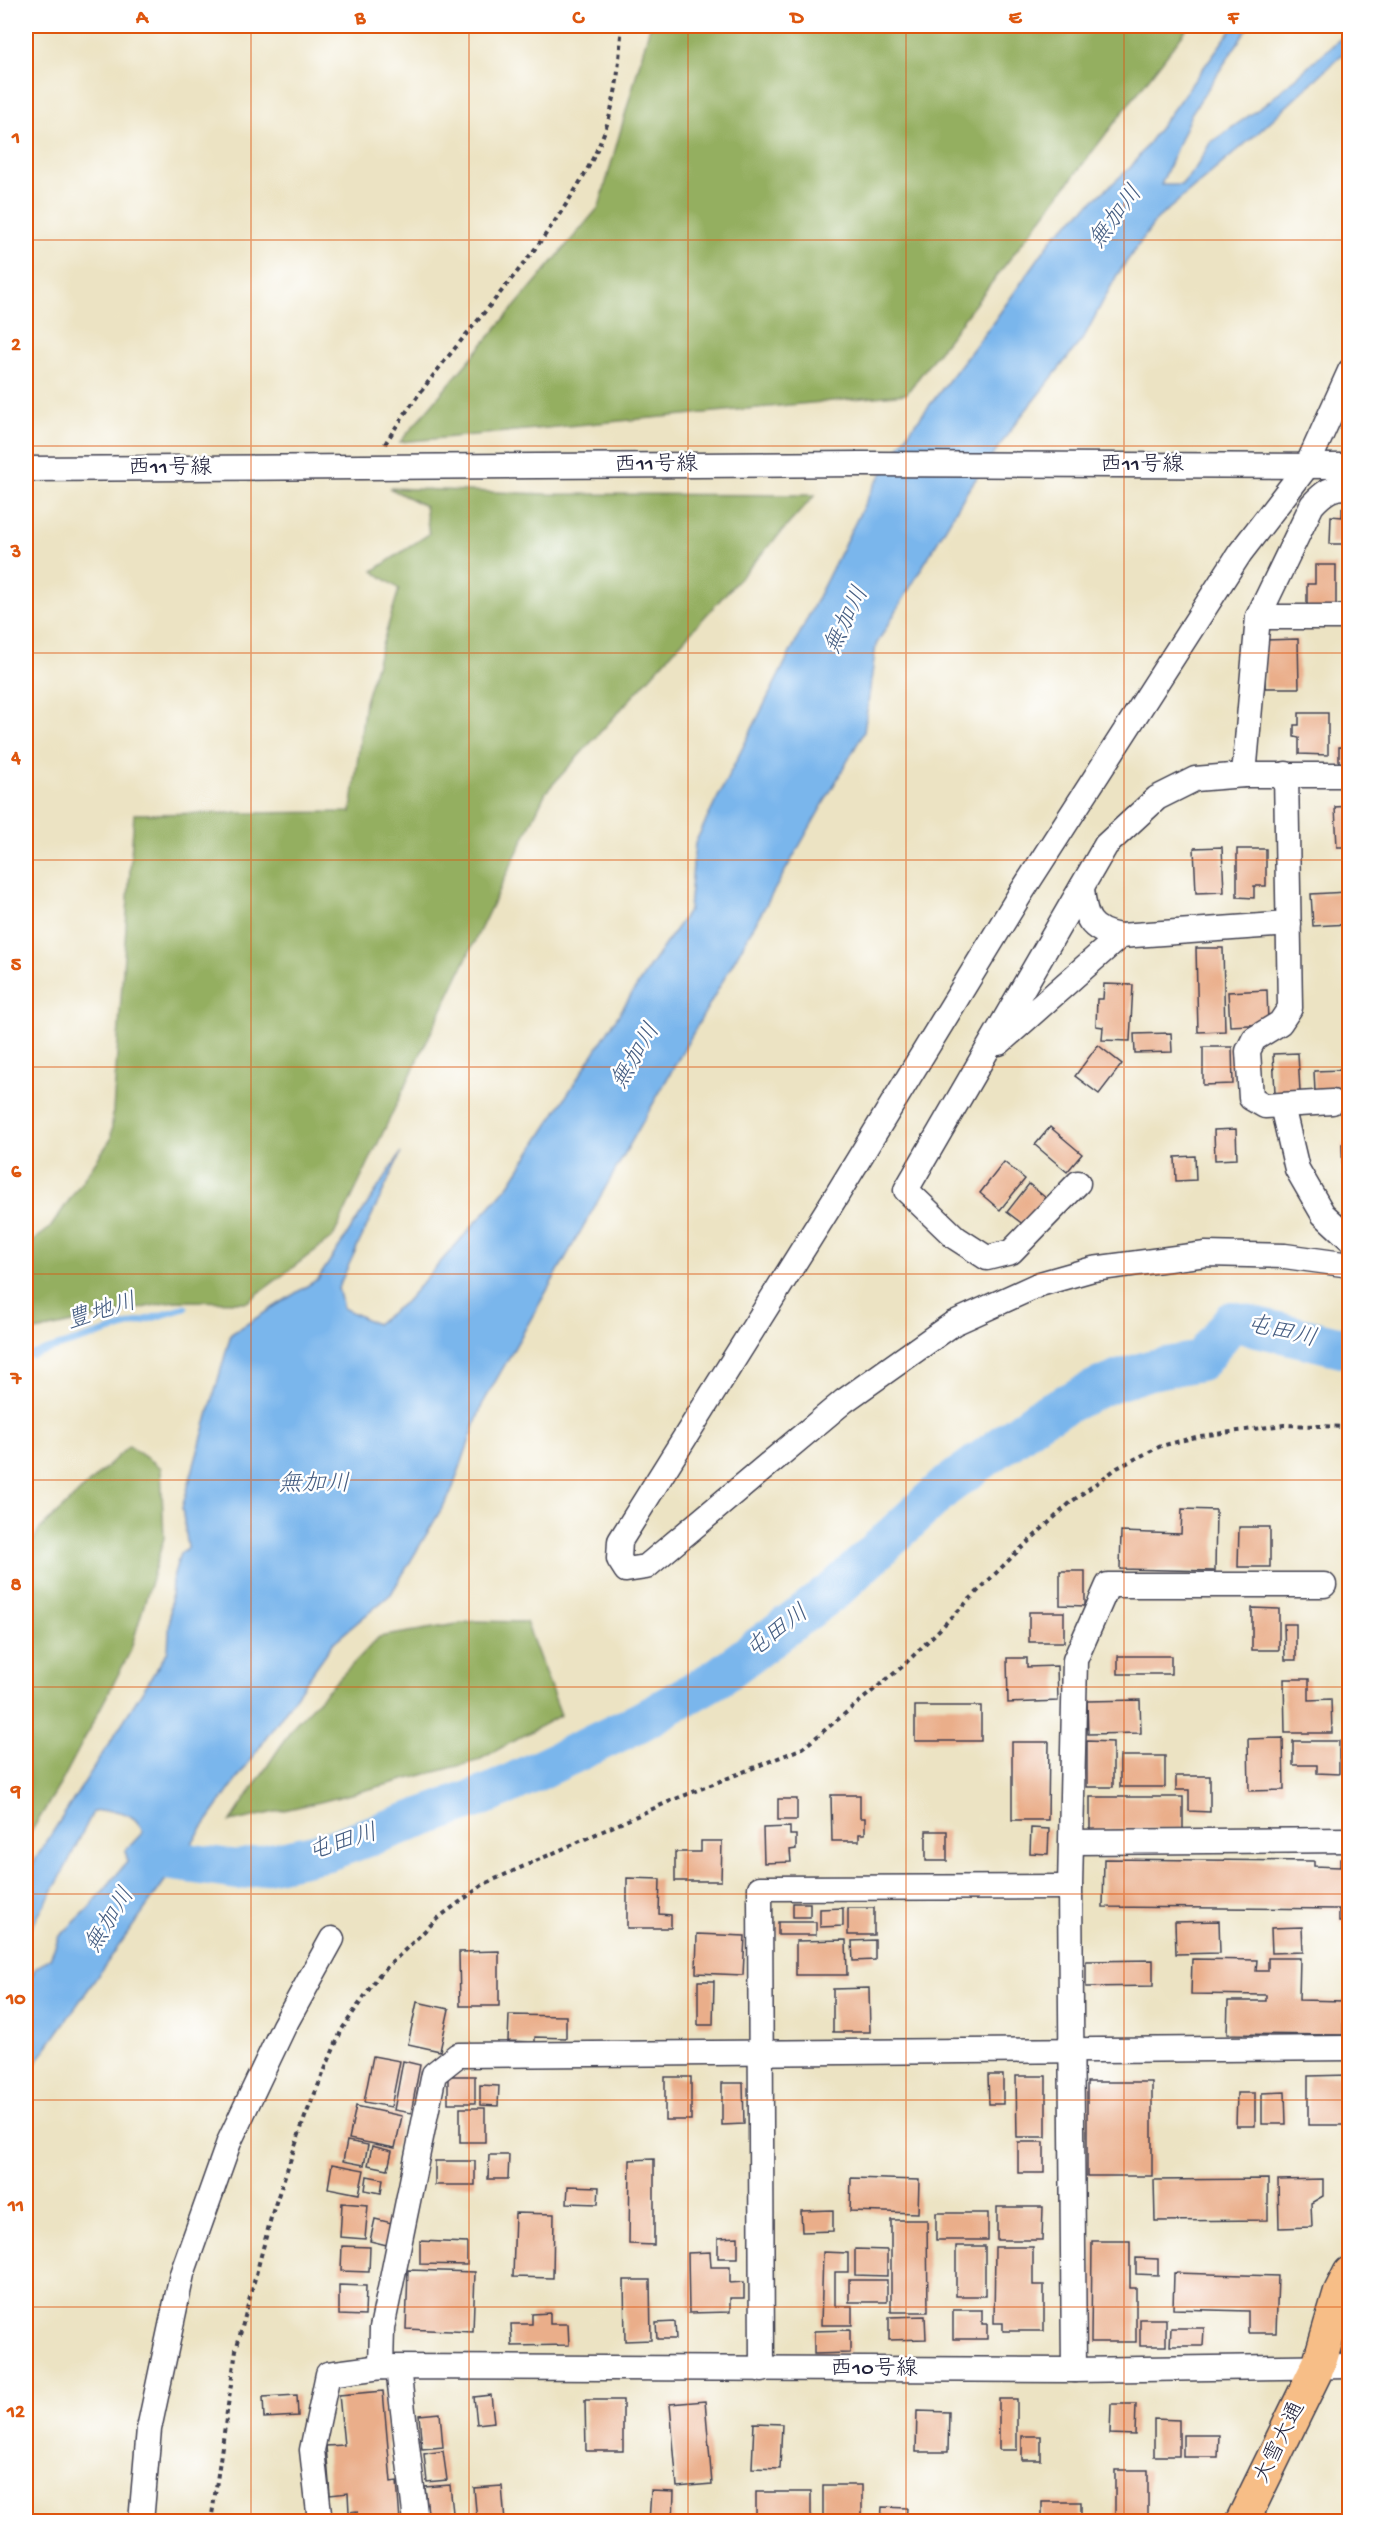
<svg xmlns="http://www.w3.org/2000/svg" width="1375" height="2547" viewBox="0 0 1375 2547" font-family="'Gochi Hand','Klee One',sans-serif">
<rect width="100%" height="100%" fill="#fff"/>
<filter id="ink" filterUnits="userSpaceOnUse"><feTurbulence type="fractalNoise" baseFrequency=".0167" numOctaves="2"/><feDisplacementMap in="SourceGraphic" scale="12" xChannelSelector="R" yChannelSelector="G"/><feConvolveMatrix kernelMatrix="1 2 1 2 8 2 1 2 1" color-interpolation-filters="sRGB"/></filter>
<filter id="wash" filterUnits="userSpaceOnUse"><feTurbulence type="fractalNoise" baseFrequency=".008" numOctaves="4" result="noise"/><feDisplacementMap in="SourceGraphic" scale="24" xChannelSelector="R" yChannelSelector="G"/><feGaussianBlur stdDeviation="1.35" result="paint"/><feColorMatrix in="noise" values="0 0 0 0 0 0 0 0 0 0 0 0 0 0 0 0 0 1.4 0 .05"/><feComposite in="paint" operator="in"/></filter>
<g filter="url(#wash)">
<rect width="100%" height="100%" fill="#ece3c3"/>
<g fill="#94af61" stroke="#5b684e" stroke-width="1.5">
<polygon points="650,26 1189,26 906,394 400,442 599,207"/>
<polygon points="389,488 545,494 815,495 546,792 333,1237 247,1302 174,1301 26,1333 26,1246 50,1228 111,1139 134,814 351,812 365,702 399,589 373,571 429,534 425,506"/>
<polygon points="129,1446 161,1468 164,1538 130,1652 61,1783 26,1840 26,1556 39,1530"/>
<polygon points="475,1621 526,1622 561,1715 477,1761 320,1802 230,1822 296,1723 379,1637"/>
</g>
<path fill="#7ab6ec" stroke="#4e6c94" stroke-width="1.5" d="M 1234,26 L 1249,26 L 1191,114 L 1161,185 L 1181,185 L 1195,169 L 1210,143 L 1267,103 L 1349,31 L 1349,48 L 1259,132 L 1157,219 L 1117,275 L 1084,337 L 1015,424 L 968,490 L 876,645 L 864,732 L 482,1405 L 451,1493 L 391,1594 L 334,1642 L 26,2077 L 26,1988 L 35,1969 L 50,1958 L 59,1937 L 89,1908 L 127,1862 L 126,1850 L 143,1832 C 136,1811 112,1808 93,1812 L 60,1878 L 26,1937 L 26,1874 L 168,1651 L 172,1581 L 180,1553 L 188,1548 L 182,1508 L 231,1334 L 318,1279 L 401,1153 L 338,1288 L 343,1308 L 376,1324 L 405,1302 L 509,1185 L 648,969 L 689,910 L 695,843 L 872,489 L 909,432 L 992,324 L 1055,235 L 1131,167 Z"/>
<g fill="none" stroke-linecap="round" stroke-linejoin="round">
<polyline stroke="#7ab6ec" stroke-width="7" points="31,1355 185,1308"/>
<polyline stroke="#7ab6ec" stroke-width="40" points="151,1858 238,1870 328,1851 491,1793 640,1722 717,1678 836,1589 944,1488 1042,1416 1104,1385 1150,1370 1200,1361 1232,1321 1350,1349"/>
</g>
<g id="blocks">
<g fill="#eaae8a">
<polygon points="1342,508 1350,508 1350,544 1330,544 1331,516 1342,517"/>
<polygon points="1315,565 1336,565 1336,609 1307,610 1307,584 1315,584"/>
<polygon points="1298,639 1299,688 1265,688 1265,640"/>
<polygon points="1299,713 1328,713 1328,755 1299,754 1299,738 1294,737 1294,725 1299,725"/>
<rect x="1339" y="747" width="11" height="19"/>
<polygon points="1350,806 1350,847 1337,847 1335,807"/>
<polygon points="1222,847 1224,892 1196,893 1194,848"/>
<polygon points="1237,849 1266,849 1266,886 1254,886 1254,898 1237,897"/>
<polygon points="1347,892 1349,924 1313,926 1311,894"/>
<polygon points="1196,948 1223,948 1225,1031 1198,1032"/>
<polygon points="1104,984 1133,985 1130,1041 1102,1040 1103,1027 1096,1026 1097,999 1103,999"/>
<polygon points="1267,990 1268,1024 1230,1026 1228,992"/>
<polygon points="1171,1033 1172,1052 1135,1053 1134,1034"/>
<polygon points="1098,1045 1122,1064 1099,1094 1075,1076"/>
<polygon points="1203,1047 1232,1047 1233,1084 1203,1085"/>
<polygon points="1298,1053 1300,1092 1275,1093 1273,1054"/>
<polygon points="1350,1063 1350,1087 1347,1088 1346,1064"/>
<polygon points="1342,1070 1343,1091 1315,1092 1314,1071"/>
<polygon points="1050,1127 1082,1154 1067,1172 1035,1145"/>
<polygon points="1236,1129 1237,1159 1215,1160 1214,1130"/>
<polygon points="1350,1143 1350,1180 1343,1181 1342,1144"/>
<polygon points="1195,1156 1196,1180 1176,1181 1175,1157"/>
<polygon points="1004,1162 1025,1179 1000,1210 980,1193"/>
<polygon points="1029,1184 1046,1198 1024,1225 1007,1212"/>
<polygon points="1182,1509 1216,1510 1215,1571 1120,1569 1121,1532 1181,1534"/>
<polygon points="1239,1527 1270,1527 1270,1567 1238,1567"/>
<polygon points="1060,1571 1085,1571 1085,1606 1060,1605"/>
<polygon points="1252,1608 1279,1609 1279,1650 1252,1650"/>
<rect x="1029" y="1612" width="35" height="30"/>
<polygon points="1284,1624 1296,1624 1296,1660 1285,1660"/>
<rect x="1118" y="1656" width="53" height="18"/>
<polygon points="1007,1658 1027,1658 1027,1667 1057,1666 1058,1701 1008,1703"/>
<polygon points="1284,1679 1309,1679 1309,1700 1331,1699 1332,1733 1285,1733"/>
<polygon points="1140,1700 1141,1733 1088,1734 1087,1701"/>
<rect x="915" y="1706" width="66" height="35"/>
<polygon points="1283,1738 1284,1790 1249,1791 1248,1739"/>
<polygon points="1087,1741 1113,1742 1113,1787 1087,1787"/>
<polygon points="1293,1741 1339,1741 1339,1774 1317,1773 1317,1765 1293,1765"/>
<polygon points="1012,1742 1049,1742 1048,1820 1012,1820"/>
<rect x="1120" y="1756" width="45" height="31"/>
<polygon points="1176,1776 1210,1776 1210,1812 1189,1811 1189,1790 1176,1790"/>
<polygon points="831,1795 860,1795 860,1818 865,1818 865,1834 859,1834 859,1841 832,1841"/>
<polygon points="1090,1797 1183,1797 1183,1829 1090,1830"/>
<rect x="778" y="1799" width="19" height="21"/>
<polygon points="790,1827 790,1835 796,1835 796,1849 790,1850 791,1862 764,1863 763,1828"/>
<polygon points="1031,1828 1049,1829 1048,1854 1030,1853"/>
<rect x="926" y="1831" width="21" height="30"/>
<polygon points="701,1841 722,1841 721,1881 675,1881 675,1852 701,1852"/>
<polygon points="1104,1859 1314,1861 1314,1866 1340,1867 1340,1859 1350,1859 1350,1922 1339,1922 1339,1909 1103,1907"/>
<polygon points="627,1878 660,1879 659,1914 671,1915 671,1928 627,1928"/>
<rect x="793" y="1903" width="17" height="14"/>
<polygon points="843,1908 843,1926 820,1927 820,1909"/>
<rect x="848" y="1908" width="26" height="27"/>
<polygon points="1219,1921 1220,1953 1176,1954 1175,1922"/>
<rect x="778" y="1922" width="38" height="13"/>
<polygon points="1302,1927 1303,1952 1272,1953 1271,1928"/>
<polygon points="697,1934 745,1936 743,1975 696,1973"/>
<polygon points="846,1940 847,1975 796,1975 796,1941"/>
<polygon points="875,1940 875,1960 853,1961 852,1941"/>
<polygon points="499,1951 499,2006 460,2006 459,1952"/>
<polygon points="1268,1958 1300,1958 1299,2000 1344,2001 1343,2035 1227,2034 1228,2001 1266,2001 1266,1995 1191,1994 1192,1959 1257,1960 1256,1971 1268,1971"/>
<polygon points="1153,1960 1153,1986 1086,1987 1086,1961"/>
<polygon points="698,1981 714,1981 713,2025 698,2025"/>
<polygon points="869,1988 870,2032 833,2032 833,1989"/>
<polygon points="417,2002 449,2009 440,2051 408,2044"/>
<polygon points="509,2015 566,2016 566,2038 535,2037 535,2042 508,2041"/>
<polygon points="373,2056 400,2061 391,2107 364,2102"/>
<polygon points="403,2061 420,2065 411,2113 394,2110"/>
<polygon points="988,2075 1003,2075 1003,2104 989,2104"/>
<polygon points="1350,2075 1350,2125 1308,2125 1308,2076"/>
<rect x="448" y="2076" width="27" height="27"/>
<polygon points="1016,2076 1046,2076 1046,2137 1017,2137"/>
<rect x="665" y="2077" width="26" height="43"/>
<rect x="1087" y="2082" width="65" height="94"/>
<polygon points="722,2083 743,2083 744,2124 722,2125"/>
<polygon points="480,2085 499,2086 498,2106 480,2105"/>
<polygon points="1285,2092 1286,2124 1262,2124 1262,2093"/>
<polygon points="1237,2093 1255,2093 1255,2126 1236,2126"/>
<polygon points="356,2106 402,2116 395,2148 349,2139"/>
<rect x="460" y="2108" width="25" height="34"/>
<polygon points="347,2141 368,2145 364,2165 343,2161"/>
<rect x="1018" y="2142" width="26" height="31"/>
<polygon points="372,2146 392,2151 388,2169 368,2165"/>
<polygon points="489,2155 509,2155 508,2179 488,2179"/>
<polygon points="654,2159 654,2245 629,2244 630,2160"/>
<rect x="435" y="2161" width="40" height="24"/>
<polygon points="332,2164 364,2170 359,2194 328,2188"/>
<polygon points="367,2176 383,2179 381,2193 365,2190"/>
<polygon points="851,2178 919,2180 918,2213 850,2211"/>
<polygon points="1268,2179 1268,2220 1155,2221 1154,2180"/>
<polygon points="1323,2179 1323,2196 1311,2203 1312,2227 1279,2228 1278,2180"/>
<polygon points="568,2186 599,2187 598,2204 567,2203"/>
<polygon points="342,2203 368,2205 365,2239 340,2237"/>
<polygon points="997,2207 1043,2207 1042,2240 997,2240"/>
<polygon points="833,2210 833,2231 802,2232 801,2211"/>
<polygon points="515,2213 554,2214 553,2278 513,2277"/>
<rect x="936" y="2213" width="52" height="27"/>
<polygon points="375,2219 396,2224 391,2246 370,2241"/>
<polygon points="891,2220 927,2220 928,2312 891,2312"/>
<polygon points="738,2237 738,2258 718,2258 718,2238"/>
<polygon points="420,2241 467,2243 467,2265 420,2264"/>
<polygon points="1092,2241 1130,2241 1130,2288 1136,2288 1136,2342 1091,2342"/>
<polygon points="342,2246 370,2247 369,2272 341,2271"/>
<rect x="956" y="2246" width="29" height="50"/>
<polygon points="995,2247 1033,2247 1033,2285 1044,2285 1044,2331 1003,2331 1003,2323 994,2323"/>
<polygon points="855,2249 887,2250 887,2276 855,2275"/>
<polygon points="710,2252 711,2267 730,2267 730,2283 744,2282 744,2298 730,2298 730,2312 689,2313 688,2253"/>
<polygon points="823,2252 848,2253 848,2272 835,2272 835,2306 852,2306 852,2325 821,2325"/>
<polygon points="1136,2258 1158,2259 1158,2275 1136,2274"/>
<polygon points="408,2270 475,2272 473,2332 406,2329"/>
<polygon points="1174,2273 1278,2276 1276,2333 1248,2333 1248,2311 1173,2309"/>
<polygon points="624,2280 650,2280 651,2340 625,2341"/>
<rect x="849" y="2280" width="38" height="22"/>
<polygon points="339,2285 366,2286 365,2316 339,2315"/>
<polygon points="953,2310 982,2310 982,2324 987,2324 987,2339 953,2339"/>
<polygon points="550,2313 550,2324 568,2324 569,2345 512,2346 511,2324 532,2324 532,2314"/>
<polygon points="925,2316 926,2339 889,2340 889,2317"/>
<rect x="1140" y="2319" width="26" height="27"/>
<polygon points="675,2322 676,2339 657,2339 656,2323"/>
<polygon points="1171,2328 1204,2328 1203,2346 1170,2346"/>
<polygon points="850,2330 850,2353 814,2354 814,2331"/>
<polygon points="383,2391 391,2482 397,2481 400,2522 358,2522 357,2511 349,2512 348,2493 330,2495 326,2446 344,2445 339,2395"/>
<polygon points="297,2395 298,2416 264,2418 263,2397"/>
<polygon points="491,2395 494,2422 477,2424 474,2397"/>
<rect x="999" y="2399" width="18" height="51"/>
<polygon points="585,2400 623,2400 623,2451 586,2451"/>
<polygon points="705,2401 712,2484 677,2487 670,2404"/>
<polygon points="1111,2404 1136,2404 1135,2435 1110,2434"/>
<polygon points="917,2411 949,2412 948,2452 916,2452"/>
<polygon points="440,2413 443,2447 422,2449 419,2415"/>
<polygon points="1154,2419 1179,2420 1179,2456 1154,2456"/>
<polygon points="754,2423 782,2424 780,2469 752,2468"/>
<polygon points="1183,2435 1219,2435 1218,2457 1183,2457"/>
<rect x="1022" y="2436" width="19" height="24"/>
<polygon points="443,2451 447,2480 427,2482 424,2454"/>
<rect x="1115" y="2470" width="33" height="50"/>
<polygon points="450,2485 454,2522 429,2522 425,2487"/>
<rect x="823" y="2485" width="39" height="37"/>
<polygon points="502,2486 505,2522 477,2522 474,2488"/>
<polygon points="651,2491 674,2492 673,2522 649,2522"/>
<rect x="756" y="2492" width="55" height="30"/>
<rect x="1042" y="2502" width="39" height="20"/>
<polygon points="882,2507 907,2508 906,2522 881,2522"/>
</g>
</g>
</g>
<g filter="url(#ink)">
<use href="#blocks" fill-opacity="0" stroke="#403f4f" stroke-width="1.5"/>
<g fill="none" stroke-linecap="round" stroke-linejoin="round">
<g stroke="#403f4f" stroke-width="27">
<g id="minor">
<polyline points="1350,371 1307,466 1240,553 1021,893 835,1198 620,1541 619,1559 626,1570 646,1567 844,1401 954,1323 1040,1284 1093,1269 1206,1254 1285,1256 1350,1265"/>
<polyline points="26,469 863,464 1350,466"/>
<polyline points="1258,617 1350,617"/>
<polyline points="1286,774 1290,1008 1280,1023 1254,1039 1248,1051 1251,1098 1265,1106 1332,1102"/>
<path d="M 1244,775 L 1258,617 L 1312,505 C 1324,492 1332,486 1350,487"/>
<path d="M 1082,887 C 1084,917 1089,931 1120,936"/>
<polyline points="999,1043 1120,936 1289,924"/>
<polyline points="1282,1106 1297,1169 1323,1214 1350,1239"/>
<polyline points="1078,1183 1011,1252 987,1258 956,1238 906,1190 1106,845 1157,798 1195,779 1244,775 1350,775"/>
<polyline points="1072,1842 1350,1840"/>
<polyline points="381,2367 382,2328 434,2074 458,2055 1350,2048"/>
<polyline points="398,2368 416,2522"/>
<polyline points="762,2370 760,1888 1070,1887"/>
<polyline points="1074,2370 1070,1887 1075,1660 1108,1585 1324,1585"/>
<polyline points="141,2522 149,2429 182,2274 229,2142 284,2026 332,1939"/>
<polyline points="320,2522 312,2450 328,2374 381,2367 1074,2370 1350,2366"/>
</g>
</g>
<g stroke="#403f4f" stroke-width="36">
<polyline id="highway" points="1242,2522 1319,2364 1340,2293 1350,2273"/>
</g>
<g stroke="#403f4f" stroke-width="4" stroke-dasharray="4.5 4.5" stroke-linecap="butt">
<path d="M 385,444 C 432,368 496,304 548,231 C 575,192 603,150 613,102 C 619,78 619,51 622,26"/>
<polyline points="211,2522 236,2350 272,2214 305,2117 342,2029 379,1975 438,1918 484,1884 668,1802 803,1748 903,1666 1014,1555 1071,1502 1117,1468 1161,1446 1200,1436 1284,1425 1350,1427"/>
</g>
<use href="#minor" stroke="#fff" stroke-width="24"/>
<use href="#highway" stroke="#f7be87" stroke-width="33"/>
</g>
</g>
<path fill="none" stroke="#de560e" stroke-width="1.5" stroke-opacity="0.55" d="M 251,26 L 251,2522M 469,26 L 469,2522M 688,26 L 688,2522M 906,26 L 906,2522M 1124,26 L 1124,2522M 26,240 L 1350,240M 26,446 L 1350,446M 26,653 L 1350,653M 26,860 L 1350,860M 26,1067 L 1350,1067M 26,1274 L 1350,1274M 26,1480 L 1350,1480M 26,1687 L 1350,1687M 26,1894 L 1350,1894M 26,2100 L 1350,2100M 26,2307 L 1350,2307"/>
<g text-anchor="middle" dominant-baseline="central" stroke-width="5" stroke-linejoin="round" paint-order="stroke">
<g font-size="22" fill="#22223b" stroke="#fff">
<text transform="translate(656 466) rotate(-1)">西11号線</text>
<text x="1142" y="466">西11号線</text>
<text x="170" y="469">西11号線</text>
<text x="874" y="2370">西10号線</text>
<text transform="translate(1281 2443) rotate(-64)">大雪大通</text>
</g>
<g font-size="24" font-style="italic" fill="#455d82" stroke="#fff">
<text transform="translate(1117 218) rotate(-53)">無加川</text>
<text transform="translate(848 621) rotate(-64)">無加川</text>
<text transform="translate(637 1057) rotate(-59)">無加川</text>
<text transform="translate(102 1313) rotate(-17)">豊地川</text>
<text transform="translate(1281 1333) rotate(13)">屯田川</text>
<text x="314" y="1485">無加川</text>
<text transform="translate(778 1633) rotate(-37)">屯田川</text>
<text transform="translate(343 1844) rotate(-17)">屯田川</text>
<text transform="translate(111 1921) rotate(-58)">無加川</text>
</g>
</g>
<rect width="1375" height="2547" fill="none" stroke="#fff" stroke-width="66"/>
<rect x="33" y="33" width="1309" height="2481" fill="none" stroke="#de560e" stroke-width="2"/>
<g font-size="20" text-anchor="middle" font-weight="bold" fill="#de560e">
<text x="142" y="23">A</text>
<text x="360" y="23">B</text>
<text x="578" y="23">C</text>
<text x="797" y="23">D</text>
<text x="1015" y="23">E</text>
<text x="1233" y="23">F</text>
<text x="16" y="143">1</text>
<text x="16" y="350">2</text>
<text x="16" y="557">3</text>
<text x="16" y="763">4</text>
<text x="16" y="970">5</text>
<text x="16" y="1177">6</text>
<text x="16" y="1384">7</text>
<text x="16" y="1590">8</text>
<text x="16" y="1797">9</text>
<text x="16" y="2004">10</text>
<text x="16" y="2211">11</text>
<text x="16" y="2417">12</text>
</g>
</svg>
